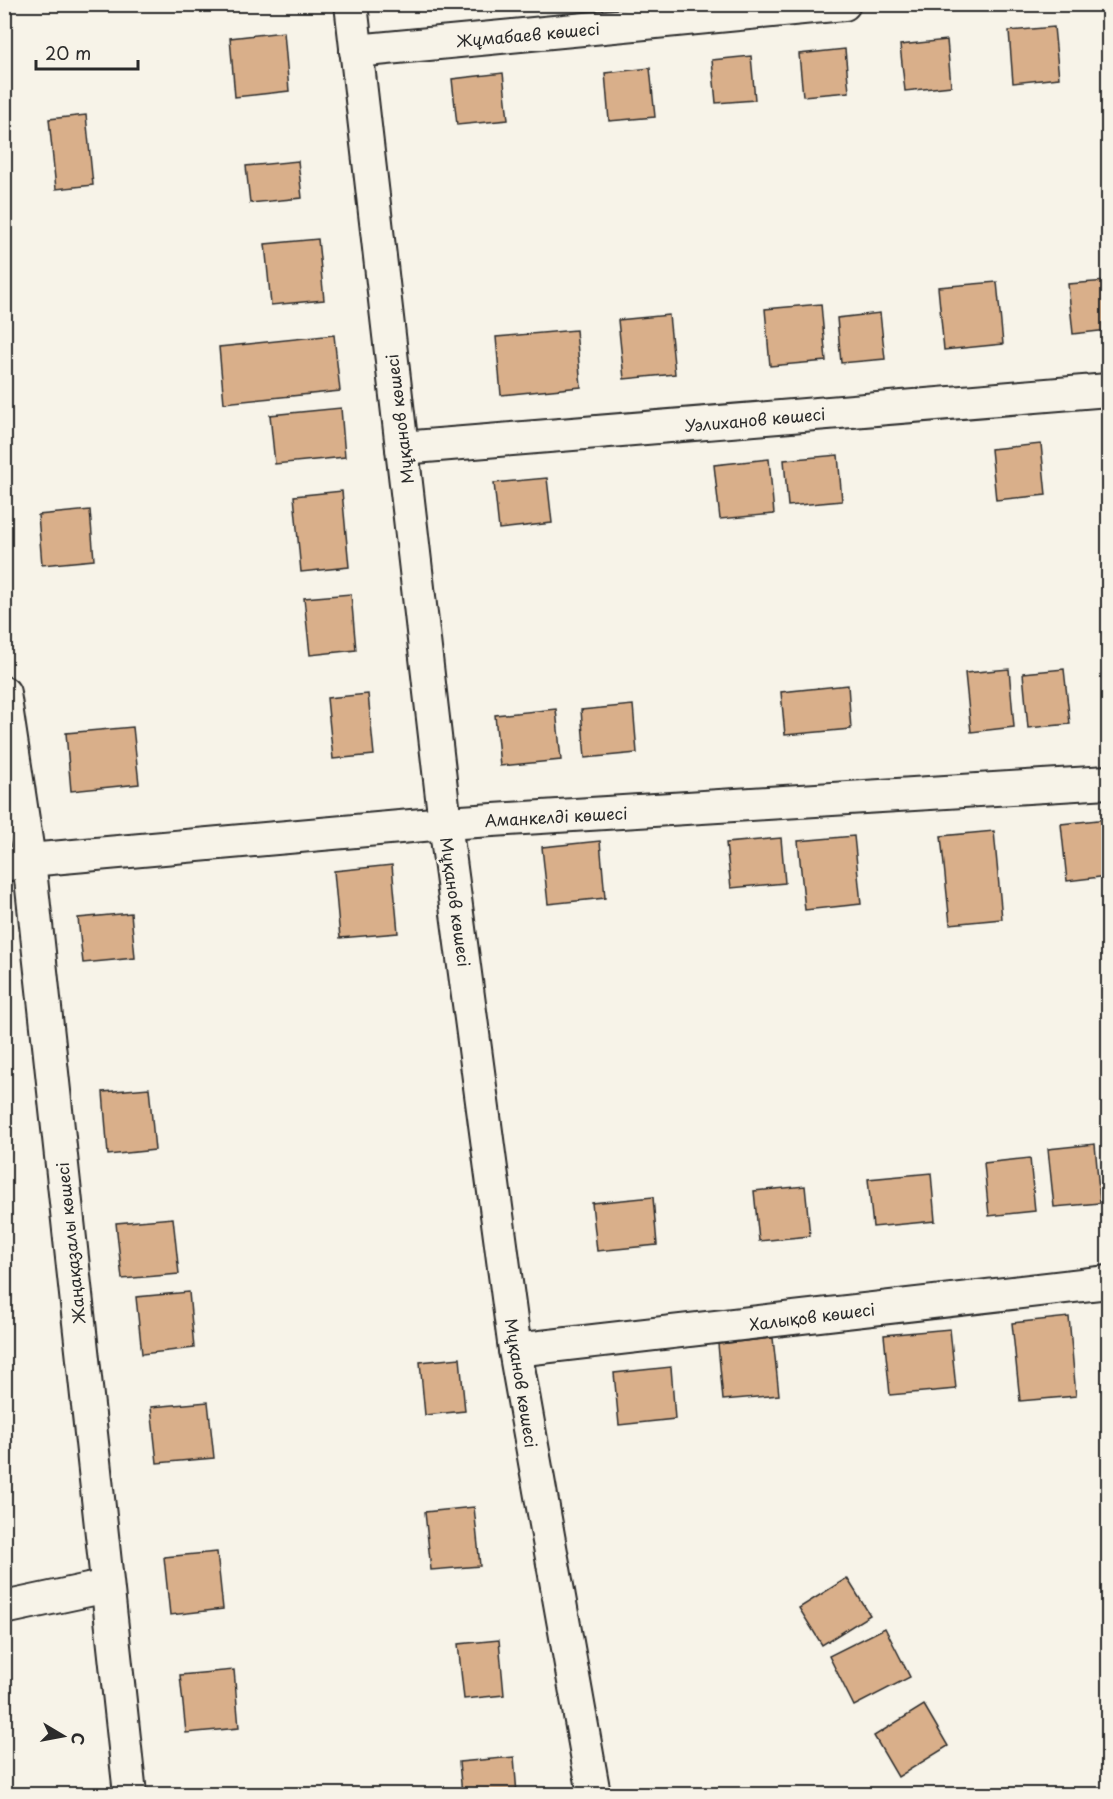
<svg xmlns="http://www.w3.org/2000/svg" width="1113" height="1799" viewBox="0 0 1113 1799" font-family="'Playpen Sans',sans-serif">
<rect width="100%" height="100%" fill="#f7f3e8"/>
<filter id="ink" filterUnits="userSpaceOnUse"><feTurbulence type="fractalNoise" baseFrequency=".0167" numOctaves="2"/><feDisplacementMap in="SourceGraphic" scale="12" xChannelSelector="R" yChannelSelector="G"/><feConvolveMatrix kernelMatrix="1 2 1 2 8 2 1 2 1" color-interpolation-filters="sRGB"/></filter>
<g filter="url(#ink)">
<g fill="#d9af8a" stroke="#2b2b2b" stroke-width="1.5">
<polygon points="1054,27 1059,78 1013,83 1009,31"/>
<polygon points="284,32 289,91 235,97 230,38"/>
<polygon points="947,40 951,86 905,91 900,45"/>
<polygon points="845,49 849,92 803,96 799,54"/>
<polygon points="751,56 755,100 716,103 712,60"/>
<polygon points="650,68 655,117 609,121 605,73"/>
<polygon points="503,73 508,120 457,125 452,79"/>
<polygon points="86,115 93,185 56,189 49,119"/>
<polygon points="298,161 302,198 250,203 246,166"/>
<polygon points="318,239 324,300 271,305 265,244"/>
<polygon points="1107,281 1108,330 1073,334 1068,284"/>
<polygon points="997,282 1003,344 944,350 938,287"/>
<polygon points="821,304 826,361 770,366 765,309"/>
<polygon points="880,313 885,359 841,363 837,318"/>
<polygon points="669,315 675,374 624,379 618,320"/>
<polygon points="576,330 581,387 501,395 496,337"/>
<polygon points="334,335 340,391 224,403 219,347"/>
<polygon points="341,408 345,457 275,464 270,415"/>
<polygon points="1102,434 1108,434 1108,467 1105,467"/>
<polygon points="1041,444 1046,495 996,500 991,449"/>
<polygon points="838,455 842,501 788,506 784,460"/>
<polygon points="769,459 774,514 720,519 714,465"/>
<polygon points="547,478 552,523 499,529 494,483"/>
<polygon points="342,491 349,567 301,572 294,496"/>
<polygon points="90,510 94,560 42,565 38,515"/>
<polygon points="351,594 356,650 310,655 304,598"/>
<polygon points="1009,669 1014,727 971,732 965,673"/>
<polygon points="1064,669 1070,724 1028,728 1023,673"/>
<polygon points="848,685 851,729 785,735 781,692"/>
<polygon points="368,694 374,755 333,759 327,698"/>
<polygon points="633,705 637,753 585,758 581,710"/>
<polygon points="556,709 561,760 500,766 495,715"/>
<polygon points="133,727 139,784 71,791 66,733"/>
<polygon points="1107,819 1108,876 1067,881 1061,824"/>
<polygon points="994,831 1002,919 950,924 941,836"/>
<polygon points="854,836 861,904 805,910 798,841"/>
<polygon points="781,838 785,883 731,888 726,843"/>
<polygon points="600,841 605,898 548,904 542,847"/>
<polygon points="392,865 398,933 340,938 334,871"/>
<polygon points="131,913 135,958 83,963 78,918"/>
<polygon points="149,1088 155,1150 108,1155 103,1092"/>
<polygon points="1095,1144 1100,1203 1054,1207 1048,1149"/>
<polygon points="1030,1158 1035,1211 989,1216 984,1163"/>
<polygon points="931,1173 935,1221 873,1227 868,1179"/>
<polygon points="805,1186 810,1236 759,1241 754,1191"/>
<polygon points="653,1197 657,1245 597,1251 592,1203"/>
<polygon points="173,1218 179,1274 122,1279 116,1223"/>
<polygon points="189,1292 194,1348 142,1354 136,1297"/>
<polygon points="1069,1317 1076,1396 1020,1401 1012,1323"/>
<polygon points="950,1329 956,1389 890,1395 884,1335"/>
<polygon points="773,1338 779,1395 723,1400 718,1344"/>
<polygon points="460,1358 465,1411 425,1415 420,1362"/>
<polygon points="671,1367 675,1419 619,1425 614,1373"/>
<polygon points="208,1402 214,1458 157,1463 151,1407"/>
<polygon points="474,1507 480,1566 431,1570 425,1512"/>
<polygon points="217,1552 223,1609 170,1615 164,1557"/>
<polygon points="847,1578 870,1615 822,1645 799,1608"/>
<polygon points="885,1628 910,1677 854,1706 829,1656"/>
<polygon points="499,1640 504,1695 464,1699 458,1644"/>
<polygon points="234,1670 239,1728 186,1733 180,1675"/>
<polygon points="924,1705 948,1746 898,1777 874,1736"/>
<polygon points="514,1757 517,1794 462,1794 459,1762"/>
</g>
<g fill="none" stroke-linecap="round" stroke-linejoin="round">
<g stroke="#2b2b2b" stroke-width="36">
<g id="minor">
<polyline points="351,4 445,823 515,1350 594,1794"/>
<polyline points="356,51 844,4"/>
<polyline points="402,448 1108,390"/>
<polyline points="4,693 29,860 130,1794"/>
<polyline points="4,865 29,860 445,823 1108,782"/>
<polyline points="515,1350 1108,1282"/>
<polyline points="4,1608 107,1586"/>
</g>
</g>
<use href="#minor" stroke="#f7f3e8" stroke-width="32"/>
</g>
</g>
<g text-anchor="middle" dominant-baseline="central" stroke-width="4.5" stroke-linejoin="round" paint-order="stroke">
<g font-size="16" fill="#2b2b2b" stroke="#f7f3e8">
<text transform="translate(528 34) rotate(-5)">Жұмабаев көшесі</text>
<text transform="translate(399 419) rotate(-97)">Мұқанов көшесі</text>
<text transform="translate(755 419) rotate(-5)">Уәлиханов көшесі</text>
<text transform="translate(556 816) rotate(-3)">Аманкелді көшесі</text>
<text transform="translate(456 902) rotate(82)">Мұқанов көшесі</text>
<text transform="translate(70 1243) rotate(-96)">Жаңақазалы көшесі</text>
<text transform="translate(812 1316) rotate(-7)">Халықов көшесі</text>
<text transform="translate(522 1383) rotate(81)">Мұқанов көшесі</text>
</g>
</g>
<rect width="1113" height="1799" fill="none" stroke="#f7f3e8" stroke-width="24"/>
<rect x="12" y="12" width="1089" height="1775" fill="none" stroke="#2b2b2b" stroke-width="2" filter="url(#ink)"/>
<g transform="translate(63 1736) rotate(100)" stroke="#f7f3e8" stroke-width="4.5" paint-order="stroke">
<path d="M0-4.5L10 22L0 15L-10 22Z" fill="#2b2b2b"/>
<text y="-9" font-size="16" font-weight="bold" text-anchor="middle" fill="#2b2b2b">С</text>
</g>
<path d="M36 60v9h102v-9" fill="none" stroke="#2b2b2b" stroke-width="3"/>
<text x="45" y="60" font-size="18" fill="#2b2b2b" stroke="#f7f3e8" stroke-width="4.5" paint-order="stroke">20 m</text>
</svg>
